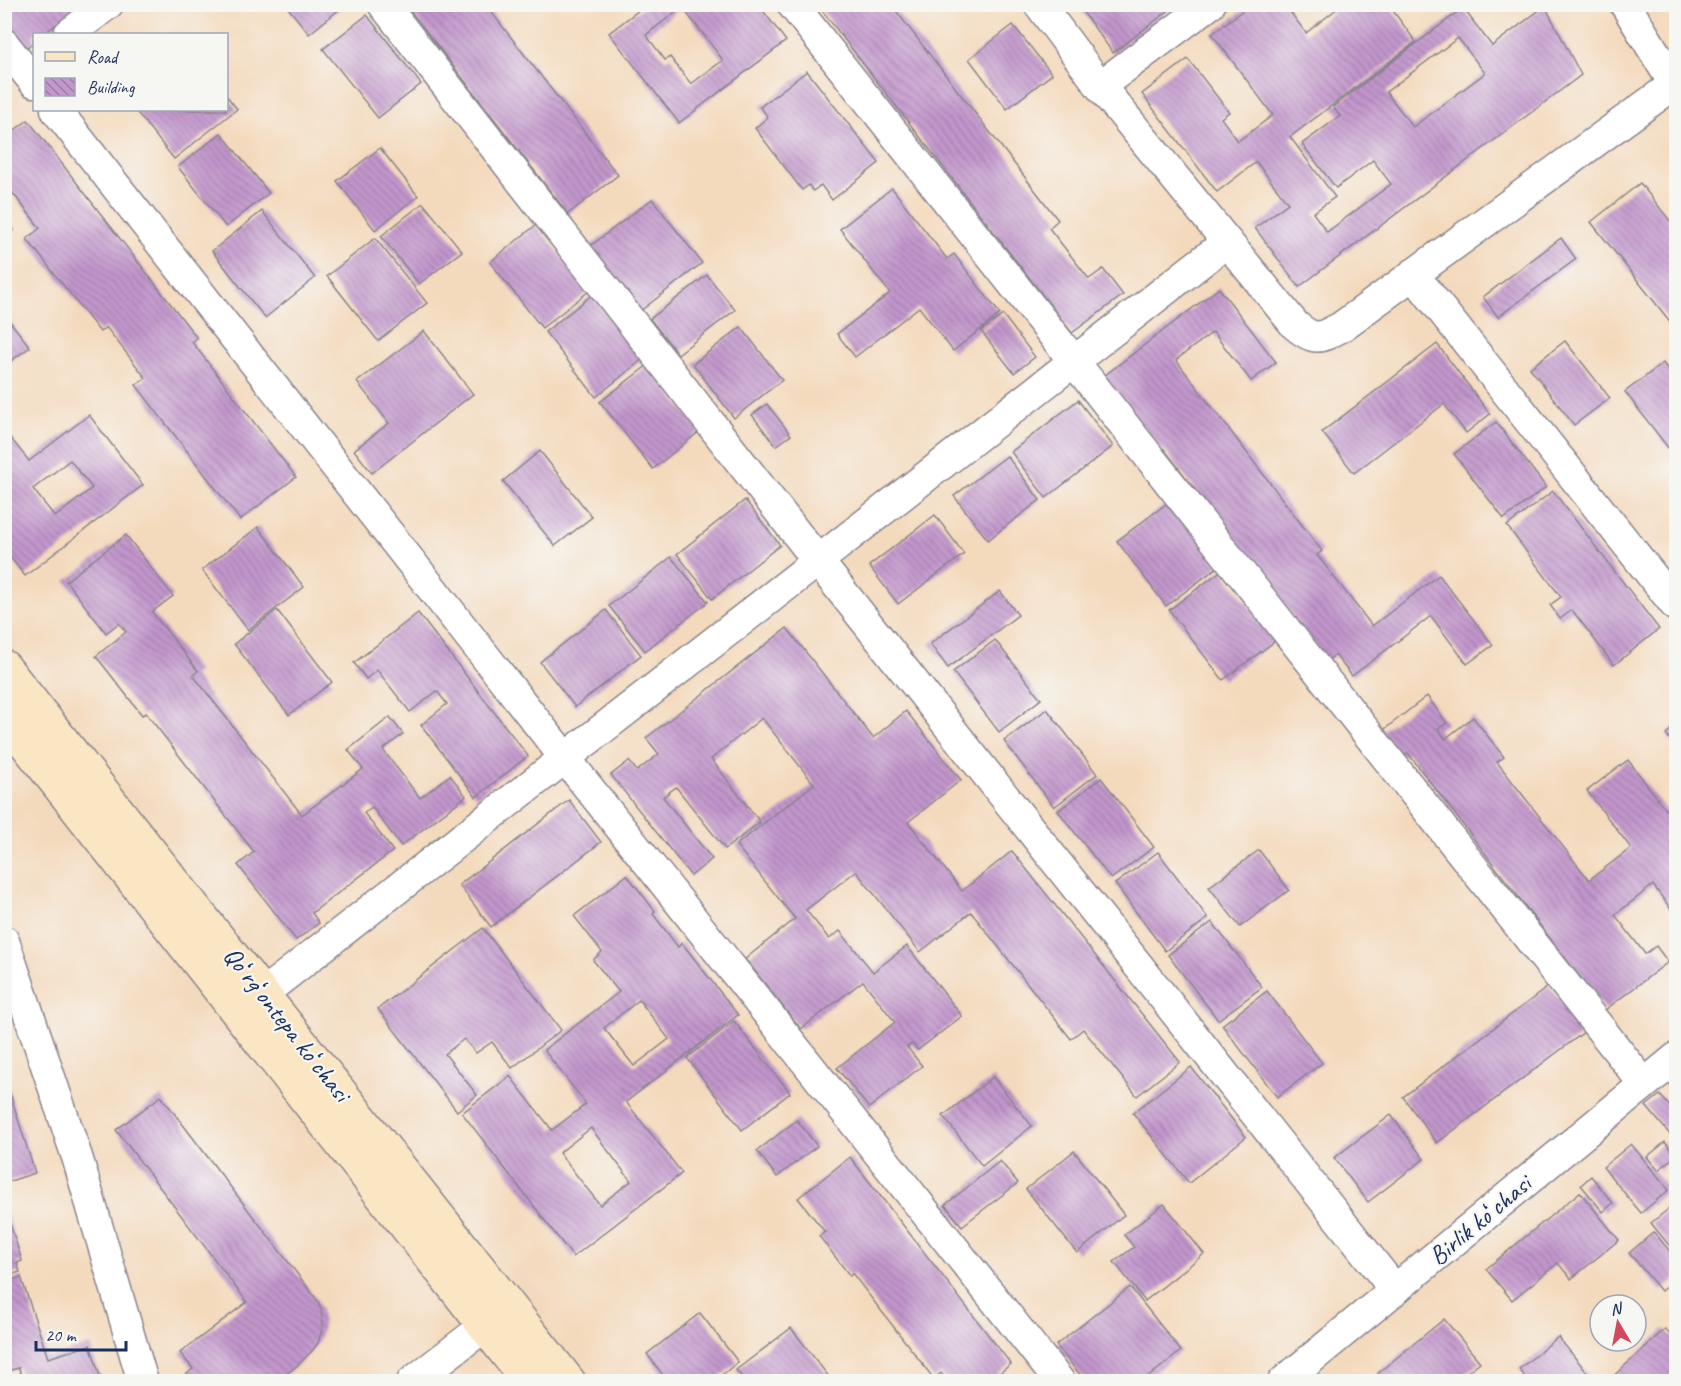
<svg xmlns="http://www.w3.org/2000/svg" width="1681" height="1386" viewBox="0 0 1681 1386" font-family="Caveat,sans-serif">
<defs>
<pattern id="building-back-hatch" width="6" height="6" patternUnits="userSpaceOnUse" patternTransform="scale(1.5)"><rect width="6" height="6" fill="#c396cc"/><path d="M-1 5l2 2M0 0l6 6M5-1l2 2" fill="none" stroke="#9e7ba9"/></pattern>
</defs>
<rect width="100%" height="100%" fill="#f6f6f2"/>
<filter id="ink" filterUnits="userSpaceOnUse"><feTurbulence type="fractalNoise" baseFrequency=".0167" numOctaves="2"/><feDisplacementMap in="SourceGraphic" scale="12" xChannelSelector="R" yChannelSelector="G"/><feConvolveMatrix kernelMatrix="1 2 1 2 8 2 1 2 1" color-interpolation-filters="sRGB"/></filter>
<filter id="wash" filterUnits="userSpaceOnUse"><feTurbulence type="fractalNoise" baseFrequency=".008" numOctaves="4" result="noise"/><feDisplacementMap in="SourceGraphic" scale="24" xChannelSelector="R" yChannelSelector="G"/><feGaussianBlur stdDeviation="1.35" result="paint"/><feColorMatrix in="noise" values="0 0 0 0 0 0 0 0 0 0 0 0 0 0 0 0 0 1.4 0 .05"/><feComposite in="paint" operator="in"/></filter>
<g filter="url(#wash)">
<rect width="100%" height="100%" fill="#f4dabd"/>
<g id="blocks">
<g fill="url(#building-back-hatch)" fill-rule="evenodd">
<polygon points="4,4 83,4 44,34 34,34 34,42 26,48 4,20"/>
<polygon points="285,4 346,4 309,34"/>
<polygon points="405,4 485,4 618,175 568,214"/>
<path d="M 647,4 L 758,4 L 786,41 L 679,123 L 609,33 ZM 682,7 L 723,60 L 691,84 L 670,57 L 665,60 L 646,35 Z"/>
<polygon points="817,4 905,4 896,11 1058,220 1049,228 1089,279 1103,269 1123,295 1072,333"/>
<polygon points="1077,4 1177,4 1113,53"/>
<path d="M 1251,4 L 1284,4 L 1306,33 L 1343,4 L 1388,4 L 1416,42 L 1290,137 L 1335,197 L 1313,213 L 1327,232 L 1391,184 L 1373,160 L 1336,188 L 1302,144 L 1340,116 L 1333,107 L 1463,8 L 1492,46 L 1545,6 L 1581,75 L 1299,287 L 1255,228 L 1288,203 L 1256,162 L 1217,192 L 1142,94 L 1188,59 L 1229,112 L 1221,118 L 1238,141 L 1273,115 L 1212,34 ZM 1458,38 L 1485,73 L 1413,127 L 1386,92 Z"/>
<polygon points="367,15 421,84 378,118 323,49"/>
<polygon points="1013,25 1052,74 1007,109 969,59"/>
<polygon points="807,71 879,163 832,200 821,185 813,191 809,185 802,190 755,128 768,117 760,107"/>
<polygon points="226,95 237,109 174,159 135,110 226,110"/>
<polygon points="28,120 197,338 192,342 296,477 240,520 136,385 146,378 106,327 100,332 27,239 40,228 4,182 4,138"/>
<polygon points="221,133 269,193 226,227 178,167"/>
<polygon points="380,148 418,196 375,230 337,181"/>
<polygon points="1640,183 1671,222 1676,217 1676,329 1591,222"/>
<polygon points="892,188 947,259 954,254 1000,314 953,351 919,307 855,357 837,334 890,293 840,229"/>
<polygon points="652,199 702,263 639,312 589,247"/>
<polygon points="423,203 462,251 419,284 381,236"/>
<polygon points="262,211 315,278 265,318 212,251"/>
<polygon points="4,217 14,230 4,237"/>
<polygon points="536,225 589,291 542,328 490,262"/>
<polygon points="375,238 427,303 378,341 327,276"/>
<polygon points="1561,238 1576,259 1498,317 1483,297"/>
<polygon points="707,275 735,310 678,354 650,319"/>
<polygon points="1219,288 1276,362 1251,381 1213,332 1176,360 1322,551 1317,555 1372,626 1439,575 1493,645 1467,664 1431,616 1352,676 1335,655 1327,661 1164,449 1162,451 1104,376"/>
<polygon points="592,295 643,359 596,397 545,332"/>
<polygon points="4,314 30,347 4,366"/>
<polygon points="1003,315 1035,357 1014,373 981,331"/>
<polygon points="741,327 782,380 734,418 693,364"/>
<polygon points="424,331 473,394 372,473 354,450 389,423 357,382"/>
<polygon points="1565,341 1610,398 1574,425 1530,368"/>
<polygon points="1437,344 1490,414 1466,433 1444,404 1354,473 1322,432"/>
<polygon points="1663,363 1676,381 1676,443 1669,449 1625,392"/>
<polygon points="648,365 700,431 653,469 600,402"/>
<polygon points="1078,400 1113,446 1046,498 1011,452"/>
<polygon points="767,404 791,435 776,446 752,415"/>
<path d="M 89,415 L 143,485 L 25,576 L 4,549 L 4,430 L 29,461 ZM 70,460 L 92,488 L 55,517 L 33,489 Z"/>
<polygon points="1496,422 1546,487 1504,519 1454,454"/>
<polygon points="540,451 592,517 555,546 503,481"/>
<polygon points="1007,456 1040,500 988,540 954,496"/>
<polygon points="1553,491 1659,629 1614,665 1572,610 1560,619 1550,605 1561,597 1507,526"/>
<polygon points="745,500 780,545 712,599 677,554"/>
<polygon points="1170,501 1219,566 1166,606 1117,541"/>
<polygon points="935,515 964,554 898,604 869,566"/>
<polygon points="258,527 304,587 248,630 202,570"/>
<polygon points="126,535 173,596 152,612 198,671 193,675 302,815 363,769 348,750 390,717 403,734 383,750 420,798 450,775 466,796 401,846 372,807 364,813 393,851 312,913 319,923 296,940 238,865 254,852 146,713 142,715 96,656 126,632 119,623 106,633 66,581"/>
<polygon points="671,557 708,602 645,651 609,606"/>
<polygon points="1222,570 1275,641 1223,680 1169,610"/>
<polygon points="1000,591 1018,615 948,668 930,644"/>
<polygon points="277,610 332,682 289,715 234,644"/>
<polygon points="606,610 641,655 575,707 540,662"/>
<polygon points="418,613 528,756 476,797 421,725 447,704 437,691 410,712 377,670 366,679 354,663"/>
<polygon points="787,628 873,738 906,711 961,780 908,822 962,891 1012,851 1180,1062 1137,1096 1083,1029 1071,1039 971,912 920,952 856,871 806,910 829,939 840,931 873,972 907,946 962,1016 918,1050 912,1044 907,1047 922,1066 869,1108 837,1068 895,1022 863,981 801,1029 745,959 795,919 736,845 814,784 762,718 711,759 760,822 725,849 676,787 663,797 712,859 691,876 611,775 629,761 637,771 659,754 646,738"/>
<polygon points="995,640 1041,699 999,732 953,672"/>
<polygon points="1427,696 1447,723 1438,729 1445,739 1473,717 1504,757 1497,762 1589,880 1631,848 1587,791 1628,760 1667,811 1676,804 1676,916 1653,885 1615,915 1645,954 1656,946 1668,962 1605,1010 1408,753 1402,757 1381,732"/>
<polygon points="1047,709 1097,774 1054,807 1004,741"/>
<polygon points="1676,726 1676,748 1666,734"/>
<polygon points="1101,778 1154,847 1111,879 1058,811"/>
<polygon points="569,800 601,842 491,927 459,885"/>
<polygon points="1259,850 1289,890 1240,927 1209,887"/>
<polygon points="1158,852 1208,918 1165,951 1115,884"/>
<path d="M 627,875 L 655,911 L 653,914 L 678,947 L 682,943 L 738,1015 L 626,1102 L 682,1173 L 573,1257 L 462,1113 L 510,1076 L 552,1130 L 586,1104 L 544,1050 L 619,992 L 593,960 L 602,952 L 574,916 ZM 639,1000 L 669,1039 L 634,1066 L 604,1028 ZM 591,1128 L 631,1181 L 600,1205 L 559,1153 Z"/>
<polygon points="1212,922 1262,987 1218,1020 1168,955"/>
<polygon points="483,928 561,1030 512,1068 492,1042 476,1053 464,1039 445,1054 477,1095 457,1111 378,1009"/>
<polygon points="1549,986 1584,1032 1437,1143 1403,1097"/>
<polygon points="1267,991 1322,1063 1277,1097 1222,1025"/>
<polygon points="734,1021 790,1093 742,1130 687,1058"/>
<polygon points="1191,1067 1246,1137 1189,1183 1133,1113"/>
<polygon points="993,1077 1032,1126 982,1166 943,1116"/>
<polygon points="8,1087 35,1173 4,1183 4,1089"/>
<polygon points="1660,1095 1673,1110 1676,1107 1676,1136 1673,1138 1646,1106"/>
<polygon points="161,1096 318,1301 321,1309 323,1326 318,1343 312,1351 298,1365 276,1382 177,1382 193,1369 180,1353 247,1302 116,1130"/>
<polygon points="1391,1115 1424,1159 1368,1202 1334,1158"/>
<polygon points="797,1120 817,1146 777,1177 757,1151"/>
<polygon points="1665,1142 1676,1156 1658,1170 1647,1157"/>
<polygon points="1631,1144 1669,1190 1641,1213 1603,1167"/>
<polygon points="1074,1151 1124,1215 1077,1253 1026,1189"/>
<polygon points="850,1157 1011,1364 988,1382 948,1382 941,1373 934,1379 852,1273 850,1276 819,1236 825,1232 798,1198"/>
<polygon points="1000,1161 1018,1183 962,1226 945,1205"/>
<polygon points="1591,1176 1613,1203 1603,1212 1581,1185"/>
<polygon points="1580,1192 1619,1240 1571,1279 1558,1263 1512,1300 1486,1269"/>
<polygon points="1676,1203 1676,1254 1651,1223"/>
<polygon points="1164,1204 1204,1254 1145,1301 1114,1262 1134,1247 1124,1235"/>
<polygon points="5,1208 22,1261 17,1263 20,1272 4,1277"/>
<polygon points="1654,1232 1676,1259 1676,1279 1661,1291 1629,1253"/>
<polygon points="21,1277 48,1358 90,1345 102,1382 23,1382 19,1368 4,1372 4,1283"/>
<polygon points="1130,1287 1181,1351 1142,1382 1086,1382 1056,1345"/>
<polygon points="700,1313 738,1362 713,1382 668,1382 647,1354"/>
<polygon points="1444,1319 1480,1362 1455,1382 1385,1382 1378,1373"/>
<polygon points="791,1328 833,1382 746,1382 736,1370"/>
<polygon points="1665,1329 1676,1341 1676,1382 1607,1382"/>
<polygon points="1558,1337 1595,1382 1529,1382 1519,1369"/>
</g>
</g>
</g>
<g filter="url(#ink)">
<use href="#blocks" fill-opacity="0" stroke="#88848e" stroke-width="1.5"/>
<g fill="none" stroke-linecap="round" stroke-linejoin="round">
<g stroke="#88848e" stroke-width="33">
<g id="street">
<polyline points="383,4 818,561 1395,1290"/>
<polyline points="792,4 1644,1084"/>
<path d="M 1039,4 L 1100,86 L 1295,325 C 1315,342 1320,338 1341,327 L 1676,83"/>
<polyline points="1625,4 1676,87"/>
<polyline points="69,34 108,4"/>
<polyline points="4,44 34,82"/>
<polyline points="1100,86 1210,4"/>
<polyline points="56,110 565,758 1060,1382"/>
<polyline points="1413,274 1676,606"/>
<polyline points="4,941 78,1160 143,1382"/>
<polyline points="243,1009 1227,242"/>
<polyline points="412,1382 485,1326"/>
<polyline points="1283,1382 1676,1058"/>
</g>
</g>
<g stroke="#88848e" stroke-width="36">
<g id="secondary">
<polyline points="4,667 569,1382"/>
<polyline points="4,716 529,1382"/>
</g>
</g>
<use href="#street" stroke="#fff" stroke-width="30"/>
<use href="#secondary" stroke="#fbe6c4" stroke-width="33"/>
</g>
</g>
<g text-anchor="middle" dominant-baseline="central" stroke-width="4.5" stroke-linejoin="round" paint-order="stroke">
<g font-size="26" fill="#1b2f5e" stroke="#f6f6f2">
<text transform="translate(287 1024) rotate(52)">Qoʻrgʻontepa koʻchasi</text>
<text transform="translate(1480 1220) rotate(-40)">Birlik koʻchasi</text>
</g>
</g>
<rect width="1681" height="1386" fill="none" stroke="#f6f6f2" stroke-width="24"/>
<rect x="33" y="33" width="195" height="78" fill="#f6f6f2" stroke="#9ea6b7" stroke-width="1.5"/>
<rect x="45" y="52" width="30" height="9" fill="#fbe6c4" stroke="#9ea6b7" stroke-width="1.5"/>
<text x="87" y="63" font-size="18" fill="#1b2f5e">Road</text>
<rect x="45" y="78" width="30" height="18" fill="url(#building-back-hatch)" stroke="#9ea6b7" stroke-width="1.5"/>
<text x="87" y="93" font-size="18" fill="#1b2f5e">Building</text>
<g transform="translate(1618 1323) rotate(350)"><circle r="28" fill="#f6f6f2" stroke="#9ea6b7" stroke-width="1.5"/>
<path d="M0-4.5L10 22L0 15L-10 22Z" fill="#d1495b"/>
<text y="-9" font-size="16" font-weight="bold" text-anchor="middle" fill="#1b2f5e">N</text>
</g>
<path d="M36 1341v9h90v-9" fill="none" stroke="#1b2f5e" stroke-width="3"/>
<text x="45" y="1341" font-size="18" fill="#1b2f5e" stroke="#f6f6f2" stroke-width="4.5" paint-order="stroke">20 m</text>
</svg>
